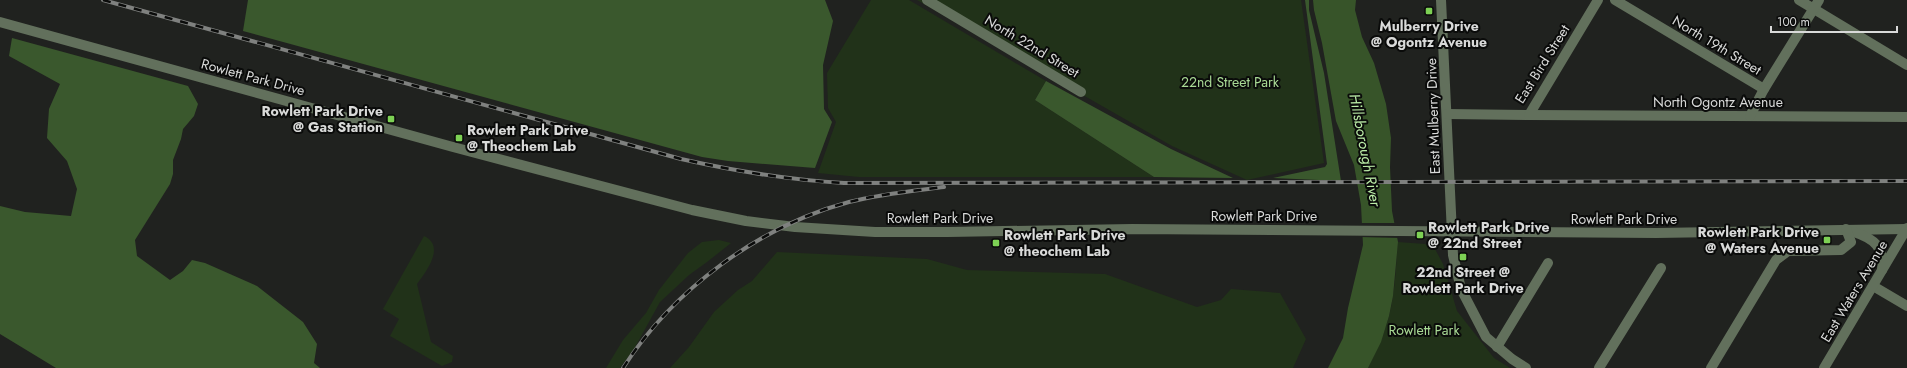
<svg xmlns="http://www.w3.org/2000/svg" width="1907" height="368" viewBox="0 0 1907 368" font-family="Jost,sans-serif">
<rect width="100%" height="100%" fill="#20221f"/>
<g fill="#213219">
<polygon points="871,0 909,0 1046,81 1035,100 1154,177 859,177 818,173 836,122 828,108 827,73"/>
<polygon points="917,0 1301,0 1324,163 1247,180 1172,146"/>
<path d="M 424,236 C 446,246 426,272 417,284 L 431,342 L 453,356 L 452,362 L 442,366 L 390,336 L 399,319 L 383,309 Z"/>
<polygon points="719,240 731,243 707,262 689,275 660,302 634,349 620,368 606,368 623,340 646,313 659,290 688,253 702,242"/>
<path d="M 1398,242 L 1425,244 L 1435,249 L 1443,264 L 1457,311 L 1494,358 L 1510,368 L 1368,368 C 1379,345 1390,321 1393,295 C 1396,278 1396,260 1398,242 Z"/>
<polygon points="777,252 927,259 967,270 1105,274 1197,307 1221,300 1231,289 1280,293 1306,339 1293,368 670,368 689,347 714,312 738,290 752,281"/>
</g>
<g fill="#3a582d">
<polygon points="248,0 825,0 833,21 823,65 824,109 832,122 815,168 728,161 702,157 243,31"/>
<polygon points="1305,0 1309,0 1309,10 1324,73 1341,181 1273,178 1325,167 1327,164"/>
<polygon points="12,38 188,86 198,104 194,116 183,129 181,139 173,160 173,174 170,184 135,240 137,256 170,280 183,271 192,260 205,263 257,286 303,322 317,344 314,363 320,368 56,368 0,334 0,206 25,212 71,216 77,189 67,161 47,138 49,109 60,84 9,56"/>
<polygon points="1046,81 1171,149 1233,178 1154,177 1035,100"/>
</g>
<polygon fill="#375429" points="1313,0 1356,0 1355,10 1362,37 1374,63 1386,104 1391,138 1390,167 1392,211 1398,242 1393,296 1389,316 1381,342 1368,368 1328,368 1343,338 1348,308 1363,245 1361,205 1354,165 1336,121 1322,43 1314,10"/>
<polygon fill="#20221f" points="1360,223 1397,223 1399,238 1360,237"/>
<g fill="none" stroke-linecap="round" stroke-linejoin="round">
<g stroke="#62705c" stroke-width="10">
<polyline points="927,0 1081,92"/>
<polyline points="1441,0 1453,255 1461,289 1486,337 1512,359 1526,368"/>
<polyline points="1615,0 1764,89"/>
<polyline points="1799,0 1907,65"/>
<polyline points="0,22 453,147 692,210 746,221 795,227 875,232 948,232 1132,229 1656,233 1906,229"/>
<polyline points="1447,114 1529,115 1598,0"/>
<polyline points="1529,115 1907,117"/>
<polyline points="1750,116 1764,89 1819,0"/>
<path d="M 1854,232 C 1875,239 1884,247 1882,270"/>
<polyline points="1873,286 1907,306"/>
<polyline points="1497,347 1548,263"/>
<polyline points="1599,368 1661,268"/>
<polyline points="1711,368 1776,260 1788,251 1841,250 1851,242 1846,229"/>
<polyline points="1824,368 1907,228"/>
</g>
<g stroke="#7f817f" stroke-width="4">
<g id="rail">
<path d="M 103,0 L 681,159 C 735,171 788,180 844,183 L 1907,181"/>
<path d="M 623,368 C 673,290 759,226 849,202 C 880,194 912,191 944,187"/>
</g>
</g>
<use href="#rail" stroke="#0a0b0a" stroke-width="2.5" stroke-dasharray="8" stroke-linecap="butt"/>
</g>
<g fill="#7dd154" stroke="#0a0b0a" stroke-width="1.5">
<rect x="1425" y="7" width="8" height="8" rx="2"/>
<rect x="387" y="115" width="8" height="8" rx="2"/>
<rect x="455" y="134" width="8" height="8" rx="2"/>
<rect x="1416" y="231" width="8" height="8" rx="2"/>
<rect x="1823" y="236" width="8" height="8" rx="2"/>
<rect x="992" y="239" width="8" height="8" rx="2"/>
<rect x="1459" y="253" width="8" height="8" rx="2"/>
</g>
<g text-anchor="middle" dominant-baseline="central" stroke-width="4" stroke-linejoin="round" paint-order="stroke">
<g font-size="14" font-weight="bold" fill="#d9dad9" stroke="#0a0b0a" text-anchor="start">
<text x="1429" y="26" text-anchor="middle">Mulberry Drive<tspan x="1429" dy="16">@ Ogontz Avenue</tspan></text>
<text x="383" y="111" text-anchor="end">Rowlett Park Drive<tspan x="383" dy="16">@ Gas Station</tspan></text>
<text x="467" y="130">Rowlett Park Drive<tspan x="467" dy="16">@ Theochem Lab</tspan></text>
<text x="1428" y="227">Rowlett Park Drive<tspan x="1428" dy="16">@ 22nd Street</tspan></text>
<text x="1819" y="232" text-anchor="end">Rowlett Park Drive<tspan x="1819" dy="16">@ Waters Avenue</tspan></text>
<text x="1004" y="235">Rowlett Park Drive<tspan x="1004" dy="16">@ theochem Lab</tspan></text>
<text x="1463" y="272" text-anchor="middle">22nd Street @<tspan x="1463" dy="16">Rowlett Park Drive</tspan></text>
</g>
<g font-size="14" fill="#d9dad9" stroke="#0a0b0a">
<text transform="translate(1717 45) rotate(31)">North 19th Street</text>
<text transform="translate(1032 46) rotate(31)">North 22nd Street</text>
<text transform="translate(1542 64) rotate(-58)">East Bird Street</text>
<text transform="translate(253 77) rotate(15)">Rowlett Park Drive</text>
<text x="1718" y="102">North Ogontz Avenue</text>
<text transform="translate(1433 116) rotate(-92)">East Mulberry Drive</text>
<text x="1264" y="216">Rowlett Park Drive</text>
<text x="940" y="218">Rowlett Park Drive</text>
<text x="1624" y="219">Rowlett Park Drive</text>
<text transform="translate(1854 291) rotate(-59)">East Waters Avenue</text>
</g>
<g font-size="14" fill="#a9da95" stroke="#0a0b0a">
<text x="1230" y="82">22nd Street Park</text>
<text x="1424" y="330">Rowlett Park</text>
</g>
<g font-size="15" font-style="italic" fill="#bbeca7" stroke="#0a0b0a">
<text transform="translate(1365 150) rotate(79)">Hillsborough River</text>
</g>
</g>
<path d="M1771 26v6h126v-6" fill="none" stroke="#d9dad9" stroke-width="2"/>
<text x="1777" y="26" font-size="12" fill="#d9dad9" stroke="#0a0b0a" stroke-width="3" paint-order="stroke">100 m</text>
</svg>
